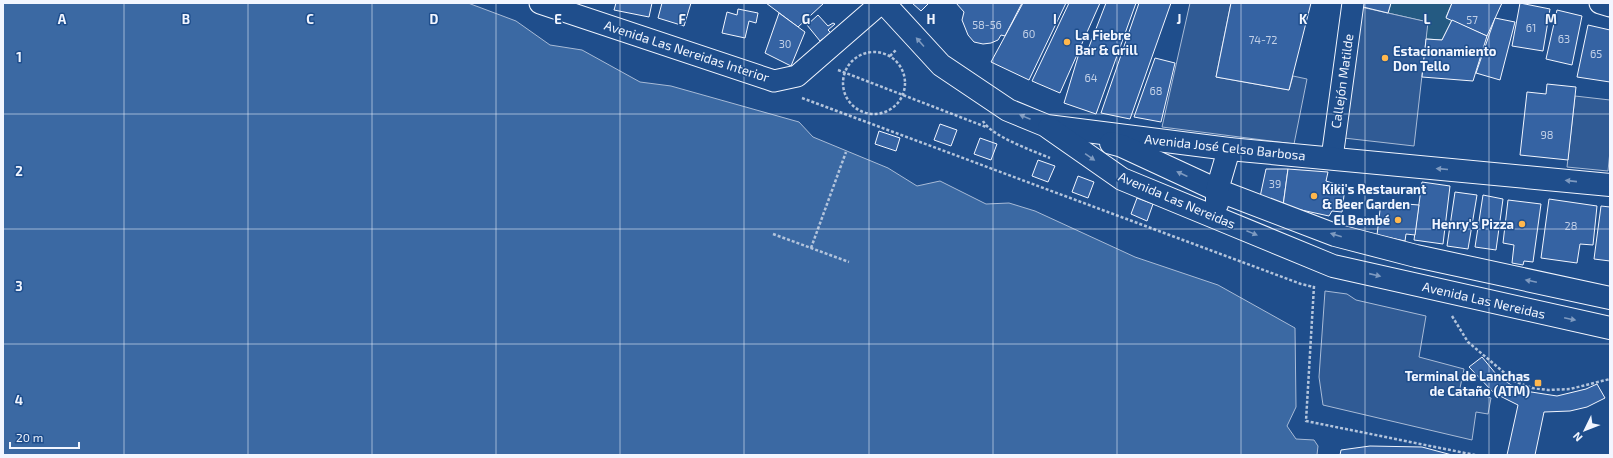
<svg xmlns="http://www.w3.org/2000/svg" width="1613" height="458" viewBox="0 0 1613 458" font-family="'Exo 2',sans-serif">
<rect width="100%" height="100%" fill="#1f4e8c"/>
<polygon fill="#245a82" stroke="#a8bbd7" points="1391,3 1452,3 1446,17 1452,20 1442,40 1426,39 1427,22 1388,13"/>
<g fill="#305b95" stroke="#a8bbd7">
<polygon points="1190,3 1231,3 1216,77 1289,90 1293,76 1307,79 1294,144 1162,127"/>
<polygon points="1352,5 1428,22 1414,146 1335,137"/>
<polygon points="1575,96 1610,100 1610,151 1608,171 1567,167"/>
<polygon points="1325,291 1347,294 1356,300 1426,316 1419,357 1464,369 1460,388 1491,398 1488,414 1476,412 1472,440 1323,405 1319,377"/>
</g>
<polygon fill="#3b69a3" stroke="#a8bbd7" points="3,3 468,3 516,21 550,45 582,50 640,82 671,86 799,122 813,137 888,168 917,186 940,181 986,204 1009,203 1035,211 1135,257 1218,285 1295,328 1296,407 1287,426 1296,439 1314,440 1318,446 1317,455 3,455"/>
<g fill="#3563a3" stroke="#f2f6ff">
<polygon points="616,3 652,3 649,17 614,10"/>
<polygon points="662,3 691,3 684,26 658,18"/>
<polygon points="766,3 824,3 798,27"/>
<polygon points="912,3 929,3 921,11"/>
<polygon points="956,3 1022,3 1005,36 1001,35 998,40 991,43 983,44 974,42 968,35 962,20 964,12"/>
<polygon points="1023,3 1066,3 1029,80 991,62"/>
<polygon points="1069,3 1100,3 1060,93 1032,81"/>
<polygon points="1106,3 1136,3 1096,114 1064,103 1080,50 1087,52"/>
<polygon points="1139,3 1171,3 1130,119 1101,113"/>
<polygon points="1231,3 1311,3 1289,90 1216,77"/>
<polygon points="1356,3 1391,3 1388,13 1355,5"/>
<polygon points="1452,3 1502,3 1487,36 1446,18"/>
<polygon points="1520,3 1550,9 1543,51 1512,46"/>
<polygon points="738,9 758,13 756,23 749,21 745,38 722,33 727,12 737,15"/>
<polygon points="1557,10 1582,16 1572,65 1546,59"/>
<polygon points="779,13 805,32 791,66 765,53"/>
<polygon points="818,15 828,26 833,23 835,24 828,30 831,33 820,41 807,25"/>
<polygon points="1495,18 1515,22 1500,80 1476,73"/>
<polygon points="1452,20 1487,36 1473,81 1422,77 1426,39 1442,40"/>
<polygon points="1588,25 1610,30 1610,82 1577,77"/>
<polygon points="1155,58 1175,63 1161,122 1134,117"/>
<polygon points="1547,84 1576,87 1568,160 1520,155 1527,92 1546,94"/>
<polygon points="940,124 957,130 951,146 934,140"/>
<polygon points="879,131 900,138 896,151 875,144"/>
<polygon points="980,138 997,144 991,160 974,154"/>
<polygon points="1038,160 1055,166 1048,182 1032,176"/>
<polygon points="1266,169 1288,169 1283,206 1260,197"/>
<polygon points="1288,169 1328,172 1326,181 1345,187 1342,212 1332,211 1329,216 1283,206"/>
<polygon points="1078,176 1094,182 1088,198 1072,192"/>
<polygon points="1422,182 1450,186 1443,244 1414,240"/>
<polygon points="1455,192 1477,195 1468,249 1447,246"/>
<polygon points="1483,195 1503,199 1496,250 1475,247"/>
<polygon points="1137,198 1153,204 1147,221 1131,214"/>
<polygon points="1549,199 1597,206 1593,245 1580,244 1577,263 1541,258"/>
<polygon points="1508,200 1541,204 1533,262 1524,261 1523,265 1512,263 1514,245 1503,243"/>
<polygon points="1381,202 1419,205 1415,235 1406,234 1405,241 1377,235"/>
<polygon points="1601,206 1610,207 1610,261 1594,259"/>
<polygon points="1482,357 1496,374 1511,385 1525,391 1557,396 1586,389 1597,384 1605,398 1587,407 1570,411 1544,412 1535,455 1507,455 1518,405 1494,393 1469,367"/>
<polygon points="1370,446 1422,447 1452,455 1340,455 1341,450"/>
</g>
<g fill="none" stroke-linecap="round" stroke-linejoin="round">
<g stroke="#f2f6ff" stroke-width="23">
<g id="street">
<polyline points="540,3 774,81 797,76 881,3"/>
<polyline points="1600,3 1610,6"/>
<polyline points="1332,158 1353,3"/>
</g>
</g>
<g stroke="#f2f6ff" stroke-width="24">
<g id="secondary">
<polyline points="884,3 941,65 1008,110 1047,126 1229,149 1610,185"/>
<polyline points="1049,128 1122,179 1333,266 1610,328"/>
<polyline points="1111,143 1122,146 1217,190 1335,235 1416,256 1610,298"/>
<polyline points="1217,204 1217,190 1229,149"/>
</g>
</g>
<g stroke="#b3c4dc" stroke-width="2.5" stroke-dasharray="3 2" stroke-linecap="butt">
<circle cx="874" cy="83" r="31"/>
<polyline points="890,56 896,50"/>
<polyline points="838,70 986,127"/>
<polyline points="802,98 1301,284 1314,287"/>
<path d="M 983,121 C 991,136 1033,151 1050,158"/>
<polyline points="773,234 849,262"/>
<polyline points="811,248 846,152"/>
<polyline points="1314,286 1306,421 1475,455"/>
<polyline points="1452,316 1468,342 1514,381 1532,388 1548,390 1570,389 1610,379"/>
</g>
<use href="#street" stroke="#1f4e8c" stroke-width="21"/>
<use href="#secondary" stroke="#1f4e8c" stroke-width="22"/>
</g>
<defs><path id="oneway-solid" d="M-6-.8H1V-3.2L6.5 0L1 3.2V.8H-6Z"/></defs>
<g fill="#7e9ac0">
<use href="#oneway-solid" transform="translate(920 42) rotate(-132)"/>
<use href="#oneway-solid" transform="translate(1025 117) rotate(-158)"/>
<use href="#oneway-solid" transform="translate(1090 157) rotate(35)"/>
<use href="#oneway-solid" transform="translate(1442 169) rotate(-175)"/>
<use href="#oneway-solid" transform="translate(1182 174) rotate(-155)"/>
<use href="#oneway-solid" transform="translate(1571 181) rotate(-174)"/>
<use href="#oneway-solid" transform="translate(1252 233) rotate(22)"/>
<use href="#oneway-solid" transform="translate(1336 235) rotate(-163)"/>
<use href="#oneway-solid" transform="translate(1375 275) rotate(13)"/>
<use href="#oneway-solid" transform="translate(1531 281) rotate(-168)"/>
<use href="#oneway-solid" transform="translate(1570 319) rotate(12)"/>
</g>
<path fill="none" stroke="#f2f6ff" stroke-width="1" stroke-opacity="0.55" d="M 124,3 L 124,455M 248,3 L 248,455M 372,3 L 372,455M 496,3 L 496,455M 620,3 L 620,455M 744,3 L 744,455M 869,3 L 869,455M 993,3 L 993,455M 1117,3 L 1117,455M 1241,3 L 1241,455M 1365,3 L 1365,455M 1489,3 L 1489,455M 3,114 L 1610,114M 3,229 L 1610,229M 3,344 L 1610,344"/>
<g fill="#ffb74d" stroke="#1f4e8c" stroke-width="1.5">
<circle cx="1067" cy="42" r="4"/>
<circle cx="1385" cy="58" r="4"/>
<circle cx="1314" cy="196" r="4"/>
<circle cx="1398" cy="220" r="4"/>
<circle cx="1522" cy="224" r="4"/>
<rect x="1534" y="379" width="8" height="8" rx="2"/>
</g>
<g text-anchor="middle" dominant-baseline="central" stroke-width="3" stroke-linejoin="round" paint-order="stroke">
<g font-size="11" fill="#c3d1e8">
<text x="1472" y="19">57</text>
<text x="987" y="24">58-56</text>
<text x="1531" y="27">61</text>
<text x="1029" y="33">60</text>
<text x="1564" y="38">63</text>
<text x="1263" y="39">74-72</text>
<text x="785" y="43">30</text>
<text x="1596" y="53">65</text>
<text x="1091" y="77">64</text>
<text x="1156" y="90">68</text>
<text x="1547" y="134">98</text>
<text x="1275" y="183">39</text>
<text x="1571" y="225">28</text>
</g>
<g font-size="13" font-weight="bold" fill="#f2f6ff" stroke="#1f4e8c" text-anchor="start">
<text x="1075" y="35">La Fiebre<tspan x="1075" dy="15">Bar &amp; Grill</tspan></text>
<text x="1393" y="51">Estacionamiento<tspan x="1393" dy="15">Don Tello</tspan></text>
<text x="1322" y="189">Kiki's Restaurant<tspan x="1322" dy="15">&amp; Beer Garden</tspan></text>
<text x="1390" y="220" text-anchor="end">El Bembé</text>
<text x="1514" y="224" text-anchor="end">Henry's Pizza</text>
<text x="1530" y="376" text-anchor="end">Terminal de Lanchas<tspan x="1530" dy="15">de Cataño (ATM)</tspan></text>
</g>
<g font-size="13" fill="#f2f6ff" stroke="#1f4e8c">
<text transform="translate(687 51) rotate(18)">Avenida Las Nereidas Interior</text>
<text transform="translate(1342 81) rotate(-82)">Callejón Matilde</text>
<text transform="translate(1225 147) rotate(6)">Avenida José Celso Barbosa</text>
<text transform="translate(1177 200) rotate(23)">Avenida Las Nereidas</text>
<text transform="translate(1484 300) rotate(13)">Avenida Las Nereidas</text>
</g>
</g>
<g font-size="13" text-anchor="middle" font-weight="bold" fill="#f2f6ff" stroke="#1f4e8c" stroke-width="3" stroke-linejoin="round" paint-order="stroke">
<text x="62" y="24">A</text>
<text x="186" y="24">B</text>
<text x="310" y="24">C</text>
<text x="434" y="24">D</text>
<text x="558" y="24">E</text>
<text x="682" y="24">F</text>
<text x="806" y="24">G</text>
<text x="931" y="24">H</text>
<text x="1055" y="24">I</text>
<text x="1179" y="24">J</text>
<text x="1303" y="24">K</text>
<text x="1427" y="24">L</text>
<text x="1551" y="24">M</text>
<text x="19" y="62">1</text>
<text x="19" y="176">2</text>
<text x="19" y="291">3</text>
<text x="19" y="405">4</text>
</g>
<rect width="1613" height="458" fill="none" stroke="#f2f6ff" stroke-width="8"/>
<g transform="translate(1585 430) rotate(227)" stroke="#1f4e8c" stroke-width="3" paint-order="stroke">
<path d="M0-3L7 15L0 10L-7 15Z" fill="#f2f6ff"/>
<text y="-6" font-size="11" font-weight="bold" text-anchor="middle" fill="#f2f6ff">N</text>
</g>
<path d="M10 442v6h69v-6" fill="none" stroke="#f2f6ff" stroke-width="2"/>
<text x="16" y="442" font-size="12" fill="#f2f6ff" stroke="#1f4e8c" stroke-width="3" paint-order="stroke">20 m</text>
</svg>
